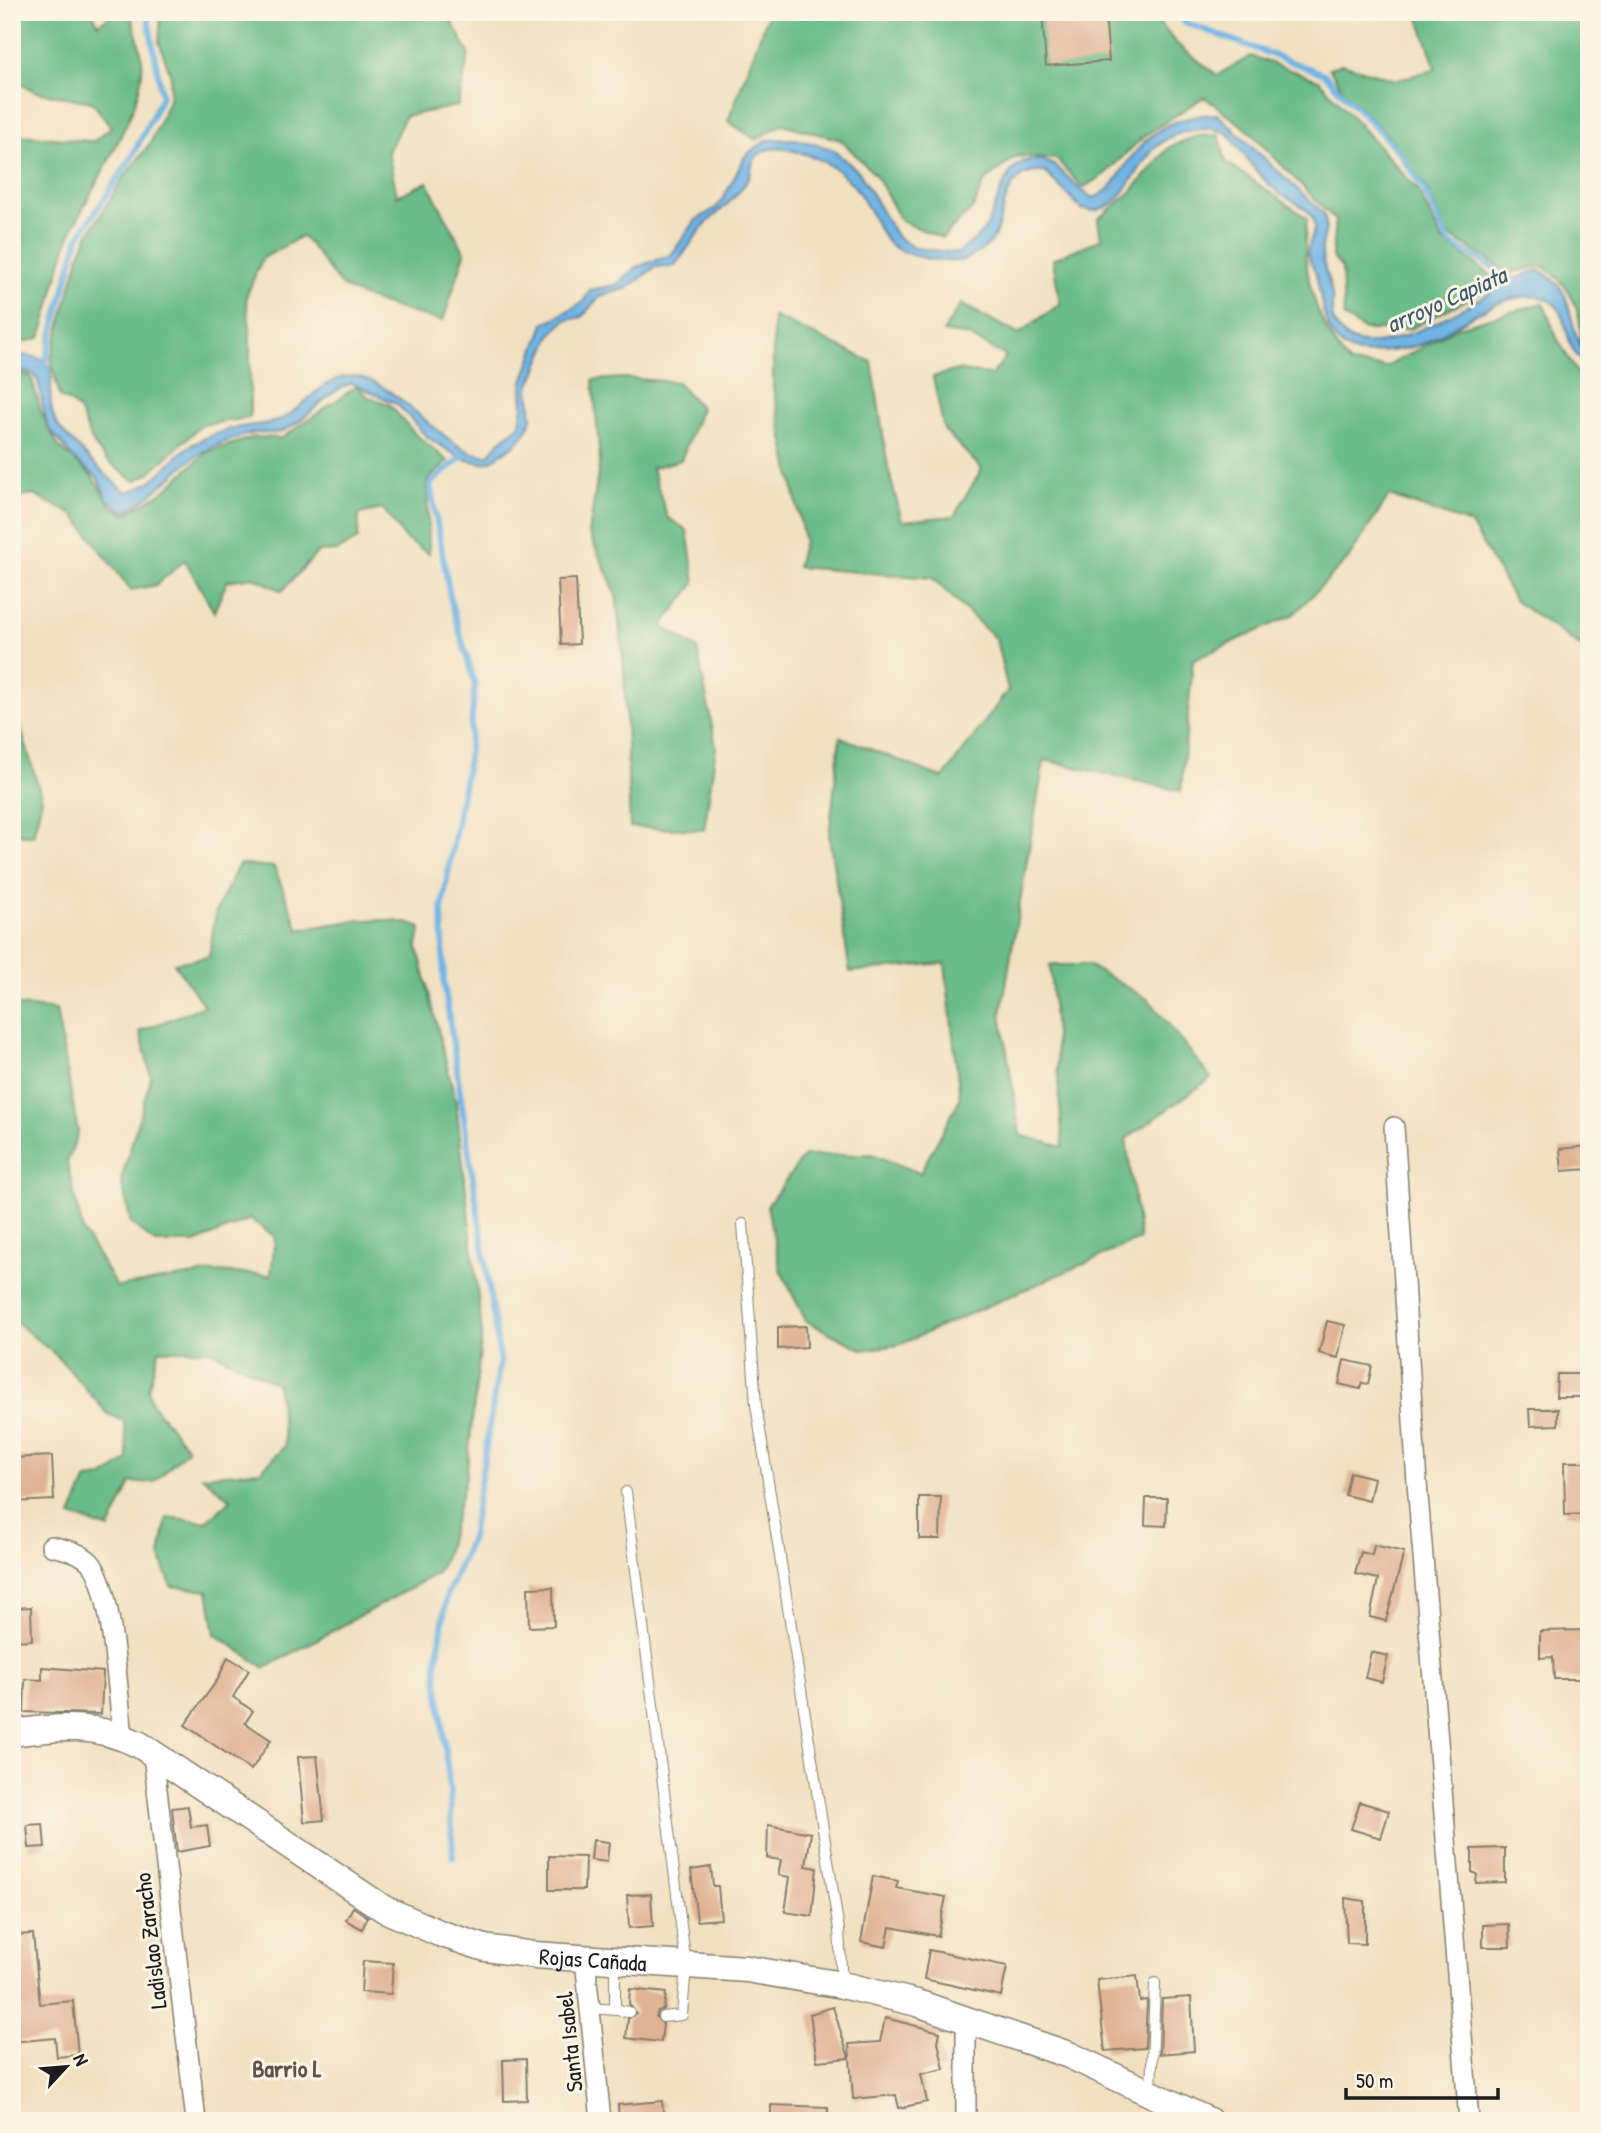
<svg xmlns="http://www.w3.org/2000/svg" width="1601" height="2133" viewBox="0 0 1601 2133" font-family="'Patrick Hand',sans-serif">
<rect width="100%" height="100%" fill="#fcf5e5"/>
<filter id="ink" filterUnits="userSpaceOnUse"><feTurbulence type="fractalNoise" baseFrequency=".0143" numOctaves="2"/><feDisplacementMap in="SourceGraphic" scale="14" xChannelSelector="R" yChannelSelector="G"/><feConvolveMatrix kernelMatrix="1 2 1 2 8 2 1 2 1" color-interpolation-filters="sRGB"/></filter>
<filter id="wash" filterUnits="userSpaceOnUse"><feTurbulence type="fractalNoise" baseFrequency=".00686" numOctaves="4" result="noise"/><feDisplacementMap in="SourceGraphic" scale="28" xChannelSelector="R" yChannelSelector="G"/><feGaussianBlur stdDeviation="1.57" result="paint"/><feColorMatrix in="noise" values="0 0 0 0 0 0 0 0 0 0 0 0 0 0 0 0 0 1.4 0 .05"/><feComposite in="paint" operator="in"/></filter>
<g filter="url(#wash)">
<rect width="100%" height="100%" fill="#f1e1c1"/>
<g fill="#6bbc88" stroke="#446c52" stroke-width="2">
<path d="M 12,12 L 92,12 L 98,24 L 117,12 L 130,12 C 134,27 140,43 142,59 C 148,106 88,190 70,236 C 57,269 52,304 40,338 L 12,345 L 12,135 C 40,135 66,141 94,141 L 111,127 L 92,102 L 37,92 L 12,80 Z"/>
<path d="M 161,12 L 446,12 L 469,53 L 458,106 L 405,116 L 388,152 L 397,196 L 427,182 L 465,253 L 443,321 C 420,316 363,299 344,287 C 332,279 317,249 302,236 L 262,259 L 246,297 L 250,329 L 250,418 L 202,425 L 149,473 L 135,481 C 120,472 99,456 91,439 C 81,418 85,408 60,397 L 51,359 L 79,257 L 87,237 L 124,177 L 151,142 L 169,100 L 171,76 L 159,42 Z"/>
<polygon points="769,12 1150,12 1177,44 1217,75 1251,56 1319,80 1418,190 1442,240 1501,282 1410,329 1364,330 1344,317 1342,268 1332,257 1335,220 1248,130 1204,97 1144,136 1106,173 1083,188 1056,159 1017,156 984,182 973,208 942,238 901,221 878,178 841,140 782,124 756,140 728,121"/>
<path d="M 1417,12 L 1589,12 L 1589,349 L 1581,343 C 1582,312 1570,281 1542,266 L 1510,273 L 1446,234 L 1427,189 L 1389,137 L 1344,92 L 1329,68 L 1342,64 L 1396,80 L 1436,69 Z"/>
<path d="M 1219,135 L 1226,162 L 1307,218 C 1299,267 1317,327 1350,364 L 1386,367 L 1458,327 L 1543,303 L 1557,338 L 1578,374 L 1589,377 L 1589,652 L 1515,601 L 1471,524 L 1389,496 L 1348,559 L 1293,615 L 1193,660 L 1181,791 L 1044,760 L 1001,1014 L 1020,1135 L 1063,1147 L 1050,965 L 1088,965 L 1149,1000 L 1211,1078 L 1126,1139 L 1140,1239 L 899,1345 L 863,1350 L 806,1321 L 781,1271 L 767,1206 L 804,1156 L 872,1154 L 920,1173 L 960,1099 L 945,963 L 850,972 L 829,836 L 840,737 L 943,778 L 1008,690 L 996,639 L 932,578 L 797,567 L 804,540 L 773,388 L 773,316 L 872,362 L 888,468 L 902,521 L 954,516 L 982,469 L 944,430 L 933,377 L 957,370 L 992,375 L 1006,356 L 969,336 L 943,332 L 961,304 L 1018,334 L 1060,304 L 1053,259 L 1101,239 L 1098,219 L 1131,192 L 1169,147 L 1197,136 Z"/>
<polygon points="12,373 31,376 41,412 58,446 91,475 112,507 126,514 164,491 207,452 255,437 282,438 357,386 368,397 389,404 416,435 448,461 427,481 429,554 405,539 383,509 359,514 358,539 337,551 318,552 282,591 253,577 227,581 214,612 185,560 156,585 131,590 74,515 34,495 12,498"/>
<polygon points="624,378 677,382 701,408 681,460 652,468 667,517 687,530 695,583 662,626 697,648 716,747 704,830 630,827 624,668 616,593 589,533 600,460 593,380"/>
<polygon points="12,699 42,799 33,836 12,833"/>
<path d="M 239,864 L 274,867 L 299,930 C 338,923 383,912 421,928 L 417,945 L 456,1102 L 482,1333 L 466,1477 L 444,1560 L 436,1574 L 265,1668 L 215,1634 L 208,1591 L 171,1586 L 160,1555 L 167,1517 L 206,1522 L 231,1500 L 202,1476 L 260,1471 L 285,1446 L 277,1384 L 210,1350 L 159,1350 L 148,1389 L 152,1404 L 188,1449 L 154,1482 L 131,1483 L 109,1529 L 71,1516 L 87,1479 L 103,1477 L 128,1460 L 124,1421 L 108,1414 L 57,1356 L 12,1319 L 12,1005 L 56,1010 L 78,1132 L 67,1163 L 83,1232 L 117,1287 L 214,1272 L 271,1275 L 275,1237 L 250,1219 L 195,1243 L 155,1243 L 131,1223 L 121,1180 L 151,1077 L 140,1031 L 204,1006 L 174,963 L 209,957 L 216,911 Z"/>
</g>
<path fill="#6eb3e4" stroke="#456880" stroke-width="2" d="M 1217,114 L 1323,213 C 1330,227 1323,234 1322,248 C 1321,265 1330,279 1332,295 C 1333,305 1330,313 1334,322 C 1363,389 1498,278 1539,270 C 1573,288 1566,309 1578,340 C 1581,350 1589,354 1589,364 C 1559,354 1574,305 1543,298 C 1503,288 1461,326 1426,342 C 1412,349 1395,350 1379,352 C 1365,355 1350,353 1339,343 C 1323,327 1322,300 1317,279 C 1316,270 1309,262 1308,254 C 1307,243 1316,234 1314,223 C 1312,208 1290,201 1279,193 C 1254,173 1247,157 1227,133 C 1206,124 1173,131 1156,147 C 1135,166 1120,221 1082,209 L 1045,172 C 1004,168 1006,208 995,235 C 990,247 969,261 956,261 C 938,262 903,256 890,244 C 879,233 875,221 868,208 C 852,175 826,158 790,150 C 780,148 764,147 756,157 C 751,162 752,171 749,177 C 738,198 718,211 702,228 C 692,240 685,254 674,266 L 655,267 L 628,288 L 600,296 L 582,317 L 566,320 L 552,333 L 529,387 L 532,419 L 526,432 L 517,443 L 491,461 L 483,463 L 462,459 L 427,437 L 397,404 L 352,383 C 325,392 307,422 280,432 C 272,435 262,431 254,433 C 224,441 200,450 178,471 C 168,480 134,512 123,511 L 107,499 L 97,477 L 76,461 L 47,426 L 38,381 L 34,374 L 12,370 L 12,355 C 76,355 39,384 55,421 C 61,433 115,485 127,492 C 162,483 167,458 195,443 C 209,435 225,430 240,427 C 255,424 268,426 282,419 C 307,406 326,371 359,377 C 401,385 453,460 489,455 L 500,441 L 519,427 L 523,407 L 522,384 L 544,324 L 583,302 L 590,290 L 616,285 L 637,267 L 671,255 L 696,220 L 716,208 L 724,197 L 746,155 L 767,140 L 796,139 L 832,149 L 859,172 L 896,236 L 914,248 L 958,253 C 968,245 979,238 986,227 C 1000,205 1002,154 1041,160 C 1062,164 1075,191 1094,198 C 1116,187 1115,180 1128,162 C 1152,128 1176,116 1217,114 Z"/>
<g fill="none" stroke-linecap="round" stroke-linejoin="round">
<g stroke="#6eb3e4" stroke-width="6">
<polyline points="1179,12 1184,22 1324,74 1398,151 1424,190 1448,242 1519,282"/>
<polyline points="44,366 78,238 132,157 162,96 147,12"/>
<polyline points="453,1857 450,1792 436,1666 447,1595 471,1538 500,1361 444,983 442,908 468,759 475,685 451,602 430,484 464,455"/>
</g>
</g>
<g id="blocks">
<g fill="#e0b394">
<polygon points="1042,12 1105,12 1109,61 1046,66"/>
<polygon points="576,579 579,644 561,645 558,580"/>
<polygon points="1589,1146 1589,1169 1562,1171 1560,1149"/>
<polygon points="1327,1321 1345,1325 1338,1358 1319,1353"/>
<polygon points="806,1326 807,1347 778,1349 778,1327"/>
<polygon points="1344,1360 1372,1366 1368,1384 1362,1383 1360,1389 1339,1384"/>
<polygon points="1557,1374 1589,1374 1589,1397 1556,1397"/>
<polygon points="1529,1409 1558,1409 1558,1425 1530,1426"/>
<polygon points="52,1456 54,1500 12,1502 12,1458"/>
<polygon points="1564,1462 1586,1462 1587,1514 1565,1515"/>
<polygon points="1350,1472 1374,1478 1369,1501 1345,1495"/>
<polygon points="919,1497 941,1497 940,1539 919,1539"/>
<polygon points="1146,1498 1167,1498 1166,1526 1145,1525"/>
<polygon points="1374,1545 1404,1552 1386,1621 1370,1617 1378,1579 1355,1574 1361,1552 1372,1555"/>
<polygon points="553,1587 554,1626 529,1627 528,1588"/>
<polygon points="31,1607 32,1640 12,1641 12,1608"/>
<polygon points="1587,1630 1589,1679 1554,1679 1553,1657 1540,1658 1540,1631"/>
<polygon points="1371,1652 1388,1656 1382,1682 1365,1678"/>
<polygon points="228,1657 249,1670 233,1697 253,1711 245,1723 271,1740 251,1770 185,1725 218,1679"/>
<polygon points="42,1667 103,1672 101,1714 24,1712 25,1679 42,1680"/>
<polygon points="317,1756 324,1820 304,1822 298,1757"/>
<polygon points="1360,1802 1389,1811 1381,1838 1351,1829"/>
<polygon points="188,1806 191,1827 207,1825 210,1846 177,1852 172,1808"/>
<polygon points="43,1824 45,1847 29,1848 27,1825"/>
<polygon points="768,1825 811,1833 806,1866 817,1868 812,1916 785,1912 790,1877 778,1875 781,1860 767,1858"/>
<polygon points="593,1840 609,1842 607,1862 591,1860"/>
<polygon points="1505,1848 1505,1882 1476,1883 1477,1874 1472,1872 1472,1849"/>
<polygon points="549,1856 585,1857 584,1890 549,1890"/>
<polygon points="711,1867 713,1886 718,1886 721,1919 697,1921 691,1870"/>
<polygon points="873,1876 898,1881 896,1888 946,1897 938,1936 890,1927 886,1947 861,1942"/>
<polygon points="651,1894 653,1926 629,1928 627,1895"/>
<polygon points="1345,1898 1365,1901 1365,1944 1347,1943"/>
<polygon points="353,1907 368,1917 362,1929 346,1920"/>
<polygon points="1509,1924 1510,1947 1483,1947 1483,1925"/>
<polygon points="33,1934 40,2004 73,2001 78,2055 57,2057 55,2038 12,2042 12,1935"/>
<polygon points="929,1950 1007,1966 1001,1996 924,1979"/>
<polygon points="363,1961 393,1963 391,1994 361,1992"/>
<polygon points="1137,1976 1140,2001 1147,2000 1145,2048 1105,2051 1097,1980"/>
<polygon points="630,1989 666,1993 664,2009 658,2011 656,2017 663,2024 661,2042 626,2038 628,2019 636,2013 629,2004"/>
<polygon points="1191,1997 1194,2051 1160,2054 1162,1999"/>
<polygon points="833,2007 849,2058 817,2061 810,2014"/>
<polygon points="885,2018 940,2032 938,2042 944,2069 921,2074 927,2102 899,2108 896,2095 853,2099 849,2044 880,2042"/>
<polygon points="526,2059 527,2100 504,2101 503,2060"/>
<polygon points="662,2101 664,2121 619,2121 618,2105"/>
<polygon points="771,2105 828,2107 828,2121 771,2121"/>
</g>
</g>
</g>
<g filter="url(#ink)">
<use href="#blocks" fill-opacity="0" stroke="#867e6e" stroke-width="2"/>
<g fill="none" stroke-linecap="round" stroke-linejoin="round">
<g stroke="#867e6e" stroke-width="12">
<g id="service">
<polyline points="743,1224 756,1405 839,1930 842,1985"/>
<polyline points="626,1492 686,1965 682,2015 663,2017"/>
<polyline points="615,1962 615,2004 617,2010 629,2012"/>
<polyline points="589,2008 617,2010"/>
<polyline points="1151,2091 1155,1983"/>
</g>
</g>
<g stroke="#867e6e" stroke-width="22">
<g id="minor">
<polyline points="1394,1127 1417,1483 1469,2121"/>
<path d="M 51,1546 C 64,1549 80,1552 90,1562 C 113,1585 118,1700 123,1736"/>
<polyline points="153,1755 196,2121"/>
<polyline points="585,1959 601,2121"/>
<polyline points="966,2121 966,2022"/>
</g>
</g>
<g stroke="#867e6e" stroke-width="29">
<g id="secondary">
<path id="s1" d="M 12,1733 C 61,1726 95,1723 140,1745 L 384,1909 L 439,1933 L 485,1948 L 535,1955 L 747,1969 L 842,1985 L 917,2003 L 1069,2055 L 1209,2121"/>
</g>
</g>
<use href="#service" stroke="#fff" stroke-width="10"/>
<use href="#minor" stroke="#fff" stroke-width="19"/>
<use href="#secondary" stroke="#fff" stroke-width="26"/>
</g>
</g>
<g text-anchor="middle" dominant-baseline="central" stroke-width="6" stroke-linejoin="round" paint-order="stroke">
<g font-size="23" fill="#1c1c1c" stroke="#fcf5e5">
<text transform="translate(150 1941) rotate(-97)">Ladislao Zaracho</text>
<text stroke="none"><textPath href="#s1" startOffset="642">Rojas Cañada</textPath></text>
<text transform="translate(569 2042) rotate(-96)">Santa Isabel</text>
</g>
<g font-size="24" font-style="italic" fill="#3d586c" stroke="#fcf5e5">
<text transform="translate(1446 299) rotate(-24)">arroyo Capiata</text>
</g>
<g font-size="24" font-weight="bold" fill="#615146" stroke="#fcf5e5">
<text x="287" y="2068">Barrio L</text>
</g>
</g>
<rect width="1601" height="2133" fill="none" stroke="#fcf5e5" stroke-width="42"/>
<g transform="translate(66 2067) rotate(64)" stroke="#fcf5e5" stroke-width="5" paint-order="stroke">
<path d="M0-5L12 26L0 18L-12 26Z" fill="#1c1c1c"/>
<text y="-10" font-size="19" font-weight="bold" text-anchor="middle" fill="#1c1c1c">N</text>
</g>
<path d="M1346 2088v10h152v-10" fill="none" stroke="#1c1c1c" stroke-width="3.5"/>
<text x="1356" y="2088" font-size="21" fill="#1c1c1c" stroke="#fcf5e5" stroke-width="5" paint-order="stroke">50 m</text>
</svg>
